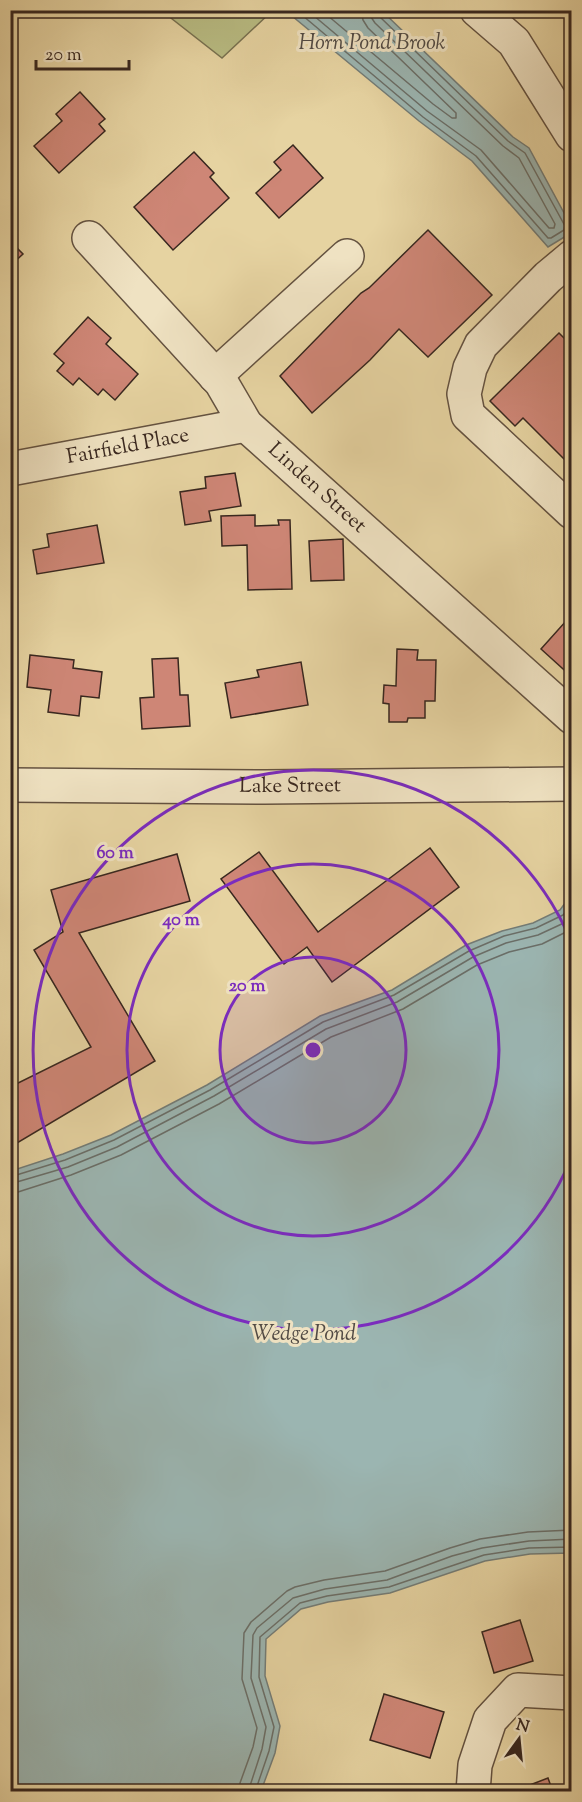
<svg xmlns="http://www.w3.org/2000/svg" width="582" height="1802" viewBox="0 0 582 1802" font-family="'Sorts Mill Goudy',serif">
<rect width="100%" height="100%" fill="#e6d3a1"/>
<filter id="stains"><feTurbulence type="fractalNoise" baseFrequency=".00333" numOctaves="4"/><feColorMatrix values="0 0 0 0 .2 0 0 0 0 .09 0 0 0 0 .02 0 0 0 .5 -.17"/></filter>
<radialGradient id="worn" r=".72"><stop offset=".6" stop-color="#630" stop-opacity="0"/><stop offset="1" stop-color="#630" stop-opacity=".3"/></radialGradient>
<polygon fill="#b8bb82" stroke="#787150" stroke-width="1.5" points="162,11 272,11 222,58"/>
<g fill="#9bb5b1" stroke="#737c77" stroke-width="1.5">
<polygon points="286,11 382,11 513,137 529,148 571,226 571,233 548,247 472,161 419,121"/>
<polygon points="571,895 571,1553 530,1554 485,1561 390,1593 328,1602 301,1609 266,1639 265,1676 280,1726 275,1753 261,1791 11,1791 11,1171 63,1154 111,1135 207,1085 320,1016 392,990 466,945 502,931 533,923 560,910"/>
</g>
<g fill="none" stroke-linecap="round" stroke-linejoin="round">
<g stroke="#6a6e68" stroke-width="1.5">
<polyline points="296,10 423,117 476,156 548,238 551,238 564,230 565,226 525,153 508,141 380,17 378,10"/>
<polyline points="307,10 427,111 481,150 549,228 554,228 555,224 519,158 503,146 375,23 371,17 371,10"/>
<polyline points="321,10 433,104 452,118 456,118 456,113 368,28 363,20 361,10"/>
<polyline points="10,1177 65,1160 114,1140 210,1090 323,1022 394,995 469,951 504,936 536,928 563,915 572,905"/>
<polyline points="10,1184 68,1167 117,1147 214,1096 326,1029 397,1002 473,957 506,943 538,935 566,922 572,917"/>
<polyline points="10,1193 18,1192 71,1175 121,1155 219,1104 331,1037 403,1009 477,965 509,952 542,944 572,929"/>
<polyline points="239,1792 240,1783 253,1747 257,1728 242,1679 244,1633 251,1622 287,1591 295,1587 324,1580 385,1571 450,1548 480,1539 528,1532 572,1530"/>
<polyline points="248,1792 262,1749 266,1727 251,1678 253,1635 257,1628 293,1598 325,1589 387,1580 452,1556 482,1548 529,1541 572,1539"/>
<polyline points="255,1792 269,1751 274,1727 259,1677 260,1637 300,1603 327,1596 389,1587 484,1555 529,1548 572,1547"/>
</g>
</g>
<g fill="#ce8676" stroke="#38271f" stroke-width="1.5">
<polygon points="80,92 105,119 99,124 105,131 59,173 34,146 62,121 56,114"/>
<polygon points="293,145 323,178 279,218 256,193 281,170 274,162"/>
<polygon points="194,152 214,173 210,177 229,198 173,250 134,207"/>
<polygon points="428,230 492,295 428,357 399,329 370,360 312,413 280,376 361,293 369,288"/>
<polygon points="10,241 23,254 10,266"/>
<polygon points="88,317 111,338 106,344 138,374 115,400 103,389 98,395 79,378 73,385 57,371 64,363 54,354"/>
<polygon points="559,333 572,346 572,467 523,418 515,426 490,401"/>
<polygon points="10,374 16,405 10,406"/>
<polygon points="235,473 241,506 209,511 211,521 185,525 180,492 206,488 205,477"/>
<polygon points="255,515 255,526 279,525 278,520 290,520 292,589 248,590 247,545 222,546 221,516"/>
<polygon points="97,525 104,563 37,574 33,550 49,547 47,534"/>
<polygon points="343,539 344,580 311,581 309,541"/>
<polygon points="566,621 572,627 572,677 541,649"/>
<polygon points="397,649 418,650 417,660 436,660 435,701 425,701 425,718 408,718 407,722 389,722 389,704 383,703 384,685 396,686"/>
<polygon points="30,655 74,660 73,668 102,672 99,698 81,696 79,716 48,712 51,690 27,687"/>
<polygon points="178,658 180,695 188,695 190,726 142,729 140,698 154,697 152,659"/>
<polygon points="301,662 308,705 231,718 225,683 259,677 257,670"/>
<polygon points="430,848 459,887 332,982 307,947 284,964 221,879 259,852 318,932"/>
<polygon points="177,854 190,901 79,933 155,1061 17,1143 10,1132 10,1087 91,1047 34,950 63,932 51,890"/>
<polygon points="520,1620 533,1661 494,1673 482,1632"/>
<polygon points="384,1694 444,1712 430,1758 370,1740"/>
<polygon points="548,1778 553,1792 518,1792 517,1790"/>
</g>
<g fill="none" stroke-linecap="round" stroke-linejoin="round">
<g stroke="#645240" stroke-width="36">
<g id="minor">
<polyline points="477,10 514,42 572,135"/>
<path id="s1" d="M 89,238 L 221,382 L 246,425 L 572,717"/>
<polyline points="572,257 548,277 481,345 470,368 464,394 468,415 572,512"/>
<polyline points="215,376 347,256"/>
<path id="s2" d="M 10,469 L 246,425"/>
<path id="s3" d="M 10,785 L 265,787 L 572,784"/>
<polyline points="473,1792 475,1765 490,1720 518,1690 572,1693"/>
</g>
</g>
<use href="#minor" stroke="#efe2c2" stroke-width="33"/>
</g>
<circle cx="313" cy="1050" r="93" fill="#7b2cbf" fill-opacity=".12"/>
<g fill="none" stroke="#7b2cbf" stroke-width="3">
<circle cx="313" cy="1050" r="93"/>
<circle cx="313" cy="1050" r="186"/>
<path d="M571 1159A280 280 0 1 1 571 941"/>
</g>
<g text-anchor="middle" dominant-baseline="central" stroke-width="6" stroke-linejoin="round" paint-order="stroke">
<g font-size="21" fill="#38271f" stroke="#efe2c2">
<text stroke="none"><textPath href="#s2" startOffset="120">Fairfield Place</textPath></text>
<text stroke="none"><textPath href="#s1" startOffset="340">Linden Street</textPath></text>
<text stroke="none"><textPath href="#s3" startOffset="280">Lake Street</textPath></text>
</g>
<g font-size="22" font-style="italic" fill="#514a44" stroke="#efe2c2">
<text x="372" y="44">Horn Pond Brook</text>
<text x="304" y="1335">Wedge Pond</text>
</g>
</g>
<circle cx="313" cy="1050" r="9" fill="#7b2cbf" stroke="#efe2c2" stroke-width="3"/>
<g font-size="18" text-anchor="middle" font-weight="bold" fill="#7b2cbf" stroke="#efe2c2" stroke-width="6" stroke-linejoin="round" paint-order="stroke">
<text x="115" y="858">60 m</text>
<text x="181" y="925">40 m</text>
<text x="247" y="991">20 m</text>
</g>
<rect width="582" height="1802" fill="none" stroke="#e6d3a1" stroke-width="36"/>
<rect x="12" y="12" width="558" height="1778" fill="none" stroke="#38271f" stroke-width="3"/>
<rect x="18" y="18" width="546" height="1766" fill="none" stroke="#38271f" stroke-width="1.5"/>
<g transform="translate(519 1739) rotate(15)" stroke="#efe2c2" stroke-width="4.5" paint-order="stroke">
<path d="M0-4.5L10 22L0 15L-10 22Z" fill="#38271f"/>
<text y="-9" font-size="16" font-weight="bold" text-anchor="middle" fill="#38271f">N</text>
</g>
<path d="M36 60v9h93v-9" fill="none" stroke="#38271f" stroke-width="3"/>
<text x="45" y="60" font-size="18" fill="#38271f" stroke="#efe2c2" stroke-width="4.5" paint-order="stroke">20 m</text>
<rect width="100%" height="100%" filter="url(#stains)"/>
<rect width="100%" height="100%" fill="url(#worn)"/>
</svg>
